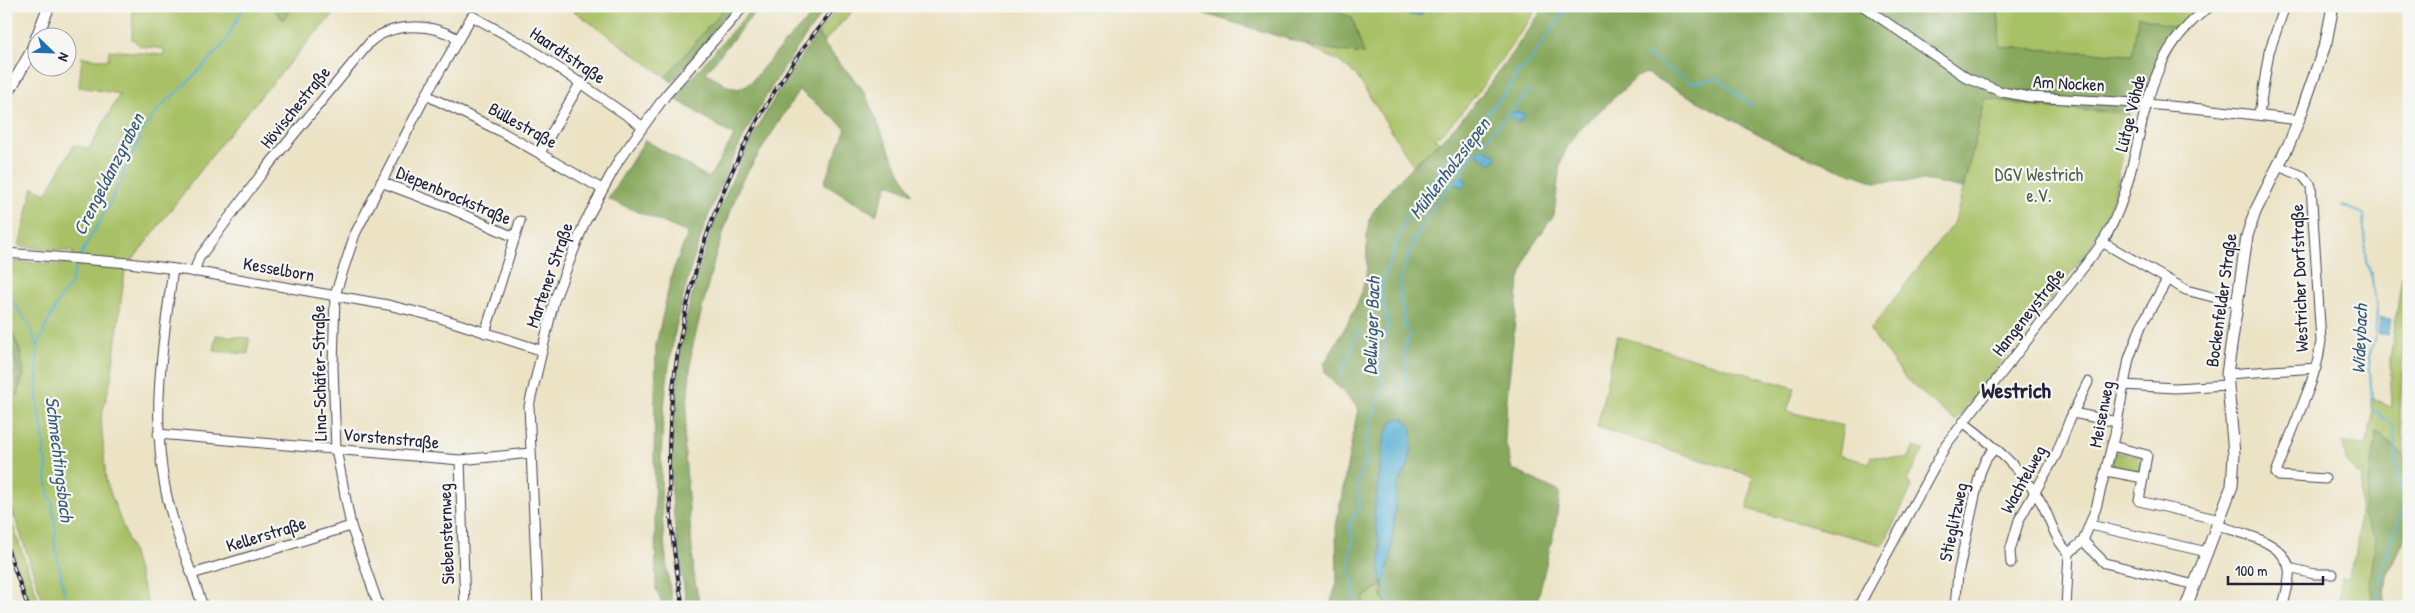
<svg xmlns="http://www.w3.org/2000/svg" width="2415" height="613" viewBox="0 0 2415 613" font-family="'Patrick Hand',sans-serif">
<rect width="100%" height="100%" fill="#f6f6f2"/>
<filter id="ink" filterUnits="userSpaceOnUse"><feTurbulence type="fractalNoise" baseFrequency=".02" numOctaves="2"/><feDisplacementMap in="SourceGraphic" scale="10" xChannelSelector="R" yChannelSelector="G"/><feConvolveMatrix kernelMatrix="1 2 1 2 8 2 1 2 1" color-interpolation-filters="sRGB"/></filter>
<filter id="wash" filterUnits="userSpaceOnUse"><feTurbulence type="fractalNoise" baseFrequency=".0096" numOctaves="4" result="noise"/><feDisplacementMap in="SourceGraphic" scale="20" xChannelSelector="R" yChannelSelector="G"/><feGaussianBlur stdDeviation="1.12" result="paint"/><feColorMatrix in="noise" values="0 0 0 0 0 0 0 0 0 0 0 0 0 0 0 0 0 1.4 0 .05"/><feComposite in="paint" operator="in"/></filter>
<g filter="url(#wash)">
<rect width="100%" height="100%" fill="#ece3c5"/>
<g fill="#a9c166" stroke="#667250">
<polygon points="133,6 297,6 295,10 298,6 342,6 312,37 226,137 125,270 111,379 101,418 106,481 132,551 149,607 45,607 6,491 6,353 15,359 18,394 24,374 6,317 6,261 63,265 74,252 19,246 33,187 46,194 74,145 89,149 120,94 79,87 82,57 108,60 109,50 164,55 164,49 141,46 132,39"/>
<polygon points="567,6 726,6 666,77"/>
<polygon points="839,6 857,6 823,43 818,33"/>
<path d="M 1320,6 L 1359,6 L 1410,15 L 1422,15 L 1424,6 L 1539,6 C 1520,33 1458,127 1434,138 L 1439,142 L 1413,165 L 1356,75 L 1338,61 L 1301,43 L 1314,47 L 1364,54 Z"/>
<polygon points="1998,6 2211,6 2183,30 2132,55 2000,47"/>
<polygon points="1986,98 2039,107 2130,114 2117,185 2107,215 2090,248 1955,421 1905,378 1870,330 1955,221"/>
<polygon points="2402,277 2409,278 2409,312 2404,331 2400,416 2405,456 2378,433 2363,515 2376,538 2370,582 2373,605 2339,607 2341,577 2348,578 2358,545 2362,477 2347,464 2343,443 2366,445 2372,421 2371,397 2392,408 2390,360"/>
<polygon points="216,335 249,338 248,354 214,351"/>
<polygon points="1617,336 1795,388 1787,411 1843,426 1838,455 1869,463 1871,456 1908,459 1914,447 1924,450 1907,480 1912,487 1883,545 1747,509 1753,476 1597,427"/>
<polygon points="2115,451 2142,457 2140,472 2112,467"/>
<polygon points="11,520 41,607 32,607 6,534 6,525"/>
<polygon points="1383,585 1382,597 1387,607 1363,607 1364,597"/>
</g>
<g fill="#86a75b" stroke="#54644b">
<polygon points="276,6 293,6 283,20 276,12"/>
<polygon points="726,6 737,6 726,23 672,82 666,77"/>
<path d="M 754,6 L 760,6 L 706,72 L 725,85 L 738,89 L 750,83 L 780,48 L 821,6 L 828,6 C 692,180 634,388 673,607 L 663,607 L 656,589 L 654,454 L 656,345 L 672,273 L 688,233 L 608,199 L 645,140 L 709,178 L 734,136 L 674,98 Z"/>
<polygon points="1179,6 1320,6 1352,17 1364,54 1314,47"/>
<path d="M 1545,6 L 1998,6 L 2000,47 L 2132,55 L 2138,16 L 2183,30 L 2172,43 L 2147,104 L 2136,103 L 2131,112 L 2039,107 L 1986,98 L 1963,188 L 1930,181 L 1875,182 L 1786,149 L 1646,73 L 1637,77 L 1580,129 L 1568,146 L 1560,164 L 1554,215 L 1529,251 L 1519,282 L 1507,398 L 1505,440 L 1512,469 L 1560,492 L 1556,522 L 1538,598 L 1545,607 L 1435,607 L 1425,605 L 1426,607 L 1387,607 L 1382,597 L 1383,585 L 1391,554 L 1397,485 L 1408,467 L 1404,418 L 1393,420 L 1383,451 L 1374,513 L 1380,546 L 1382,584 L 1364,597 L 1363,607 L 1329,607 L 1337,583 L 1336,526 L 1358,408 L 1325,373 L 1324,364 C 1339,337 1358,310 1365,280 C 1370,258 1362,231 1373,212 C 1396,177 1431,152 1459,122 C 1491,86 1517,45 1545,6 Z"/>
<path d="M 818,33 L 823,43 L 864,91 L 891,154 L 912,194 L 888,183 L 876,215 L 824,183 L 846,128 L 799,90 L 740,184 L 715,257 L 692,349 L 684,441 L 694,576 L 700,607 L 687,607 C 680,564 673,522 671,479 C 666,320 723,160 818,33 Z"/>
<path d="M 6,317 L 20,350 L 24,374 L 18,396 C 18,382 22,358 6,353 Z"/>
<polygon points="2377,433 2405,456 2409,495 2409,528 2387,576 2384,607 2373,607 2370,582 2376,538 2363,516"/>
<polygon points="6,491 14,517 6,525"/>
</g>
<g fill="#56afd3" stroke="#3c6887">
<polygon points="1359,6 1424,6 1422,15 1410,15"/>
<polygon points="1513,112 1524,113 1525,117 1518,123 1508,114"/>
<polygon points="1482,147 1489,152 1495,153 1497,158 1492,164 1477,154"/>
<polygon points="1459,176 1468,181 1464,187 1456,185 1454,181"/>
<polygon points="2380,318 2392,319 2388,334 2378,334"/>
<polygon points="1404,418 1412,428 1412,448 1408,467 1397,485 1391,554 1383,585 1380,574 1380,546 1374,513 1385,436 1393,420"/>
</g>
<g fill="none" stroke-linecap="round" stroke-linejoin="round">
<g stroke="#56afd3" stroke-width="2">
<polyline points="1646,55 1692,83 1718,78 1752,106"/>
<path d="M 1482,149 C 1482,138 1522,102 1530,90"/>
<polyline points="1459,177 1473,153 1479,151"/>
<polyline points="2342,205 2363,214 2366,262 2371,274 2377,309 2375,337 2369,357 2372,400"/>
<polyline points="80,256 111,201 144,129 158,109 189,81 225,43 244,6"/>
<polyline points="6,291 29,325 37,347 37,400 45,447 43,454 47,462 46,475 49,497 52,501 56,531 54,540 67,607"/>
<path d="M 1404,330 L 1406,326 L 1400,298 L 1401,279 L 1409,253 L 1414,247 L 1413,241 L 1419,235 L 1420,229 L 1426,218 C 1432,214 1432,207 1437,202 C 1442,195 1449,187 1455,180"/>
<polyline points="37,347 57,303 70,285 77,263"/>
<polyline points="1343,376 1342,372 1359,329"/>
<polyline points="1407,390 1405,346 1411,332"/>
<polyline points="2371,408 2394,426 2397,474 2404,506 2382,568 2377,607"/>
<polyline points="1387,571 1389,607"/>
<path d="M 1350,607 C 1359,595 1350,578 1350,565 C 1350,548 1356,545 1349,526 L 1360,505 L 1357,481 L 1366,462 L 1366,438 L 1383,387 L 1381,361 L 1388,324 L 1382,298 L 1383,281 L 1405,218 L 1418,197 L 1512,84 L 1516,73 L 1531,60 L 1568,6"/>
</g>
</g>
</g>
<g filter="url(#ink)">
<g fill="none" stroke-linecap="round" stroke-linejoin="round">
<g stroke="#403f50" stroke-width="11">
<g id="minor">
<polyline points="1863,6 1967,78 2002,92 2030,97 2136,103 2213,110 2299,120"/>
<polyline points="426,95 500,131 602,189"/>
<polyline points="2259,114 2269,52 2285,6"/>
<polyline points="540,153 581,82"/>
<polyline points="2278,166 2303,176 2311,186 2321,341 2318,359 2311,383 2276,473 2279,476 2325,479"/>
<polyline points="381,182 447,207 514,237"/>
<polyline points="2102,242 2186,290 2236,303"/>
<polyline points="6,253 129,263 198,272 388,305 437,317 540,350"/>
<path d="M 173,269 C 163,342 151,414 165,487 C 172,525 191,570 203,607"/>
<path d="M 194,272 L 199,258 L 263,172 L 371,41 C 395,22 432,23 458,39"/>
<polyline points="485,333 520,221"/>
<polyline points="2227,374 2316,368"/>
<polyline points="2123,385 2175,388 2227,385"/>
<polyline points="2073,413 2117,422"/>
<path d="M 1963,422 C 1992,444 2023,470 2041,502 C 2051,519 2054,540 2069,553 L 2066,607"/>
<polyline points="158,434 460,460 531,453"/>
<polyline points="2112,446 2147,455 2139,501 2220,520"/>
<polyline points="460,460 465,607"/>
<polyline points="2106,471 2143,478"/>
<polyline points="2090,525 2207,552"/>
<path d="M 2218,525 C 2240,534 2283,540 2289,568 C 2291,579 2285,595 2283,607"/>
<polyline points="2083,541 2105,563 2195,585"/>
<polyline points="2069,553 2083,541 2096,508 2115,433 2129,359 2141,326 2167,280"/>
<polyline points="2011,563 2010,551 2019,520 2056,455 2070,419 2088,382"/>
<polyline points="2289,568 2314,574 2333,574"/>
<polyline points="192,574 351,526"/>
<polyline points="379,607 351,526 336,449 333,367 335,295 355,234 426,95 472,16 528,47 642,126"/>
<polyline points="538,607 529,406 554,301 584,224 619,160 666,95 744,6"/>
<path d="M 1858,607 L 1946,445 L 2100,246 C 2153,166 2125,65 2211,6"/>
<polyline points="1955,607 1958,574 1980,473 1986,459 1995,448"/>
</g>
</g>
<g stroke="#403f50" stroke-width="13">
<g id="major">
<polyline points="6,96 30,54 49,6"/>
<polyline points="2186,607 2232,486 2234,454 2227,374 2247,236 2255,212 2290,142 2302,111 2326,42 2333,6"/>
</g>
</g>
<use href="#minor" stroke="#fff" stroke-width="9"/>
<use href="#major" stroke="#fff" stroke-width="11"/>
<g stroke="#22223b" stroke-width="4">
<g id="rail">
<polyline points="6,545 28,607"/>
<path d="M 683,607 C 641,391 695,176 836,6"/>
</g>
</g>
<use href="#rail" stroke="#f6f6f2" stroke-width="2" stroke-dasharray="5.5" stroke-linecap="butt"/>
</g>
</g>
<g text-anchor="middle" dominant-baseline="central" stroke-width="4.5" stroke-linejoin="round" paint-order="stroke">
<g font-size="18" fill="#22223b" stroke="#f6f6f2">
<text transform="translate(568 55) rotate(34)">Haardtstraße</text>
<text transform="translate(2069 83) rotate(3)">Am Nocken</text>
<text transform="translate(295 107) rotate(-51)">Hövischestraße</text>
<text transform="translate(2130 113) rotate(-76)">Lütge Vöhde</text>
<text transform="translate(523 125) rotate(29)">Büllestraße</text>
<text transform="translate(454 195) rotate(23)">Diepenbrockstraße</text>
<text transform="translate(279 269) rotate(10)">Kesselborn</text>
<text transform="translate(549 275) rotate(-71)">Martener Straße</text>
<text transform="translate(2299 278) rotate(-92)">Westricher Dorfstraße</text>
<text transform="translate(2221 300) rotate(-82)">Bockenfelder Straße</text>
<text transform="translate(2028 312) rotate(-52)">Hangeneystraße</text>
<text transform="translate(319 373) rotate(-91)">Lina-Schäfer-Straße</text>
<text transform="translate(2101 414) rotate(-79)">Meisenweg</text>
<text transform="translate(391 438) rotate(5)">Vorstenstraße</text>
<text transform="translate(2023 479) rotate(-61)">Wachtelweg</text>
<text transform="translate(1953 522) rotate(-78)">Stieglitzweg</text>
<text transform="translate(266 534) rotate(-17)">Kellerstraße</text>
<text transform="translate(446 534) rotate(-92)">Siebensternweg</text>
</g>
<g font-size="18" fill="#515a4a" stroke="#f6f6f2">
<text x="2039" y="174">DGV Westrich<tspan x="2039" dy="21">e.V.</tspan></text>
</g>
<g font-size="19" font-style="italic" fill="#375a78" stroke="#f6f6f2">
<text transform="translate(1449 168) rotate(-53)">Mühlenholzsiepen</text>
<text transform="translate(108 174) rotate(-63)">Crengeldanzgraben</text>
<text transform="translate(1371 326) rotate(-88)">Dellwiger Bach</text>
<text transform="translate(2359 339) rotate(-88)">Wideybach</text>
<text transform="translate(60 459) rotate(83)">Schmechtingsbach</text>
</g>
<g font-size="22" font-weight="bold" fill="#22223b" stroke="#f6f6f2">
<text x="2016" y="390">Westrich</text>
</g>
</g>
<rect width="2415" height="613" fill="none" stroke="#f6f6f2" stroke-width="25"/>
<g transform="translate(52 52) rotate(113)"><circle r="24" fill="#f6f6f2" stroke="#a1a1a9"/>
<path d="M0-4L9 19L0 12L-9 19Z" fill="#1f6fb2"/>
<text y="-8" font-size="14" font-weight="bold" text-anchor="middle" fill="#22223b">N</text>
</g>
<path d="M2228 576v8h95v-8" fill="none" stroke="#22223b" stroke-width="2.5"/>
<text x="2235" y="576" font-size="15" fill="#22223b" stroke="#f6f6f2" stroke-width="4" paint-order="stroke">100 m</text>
</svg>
